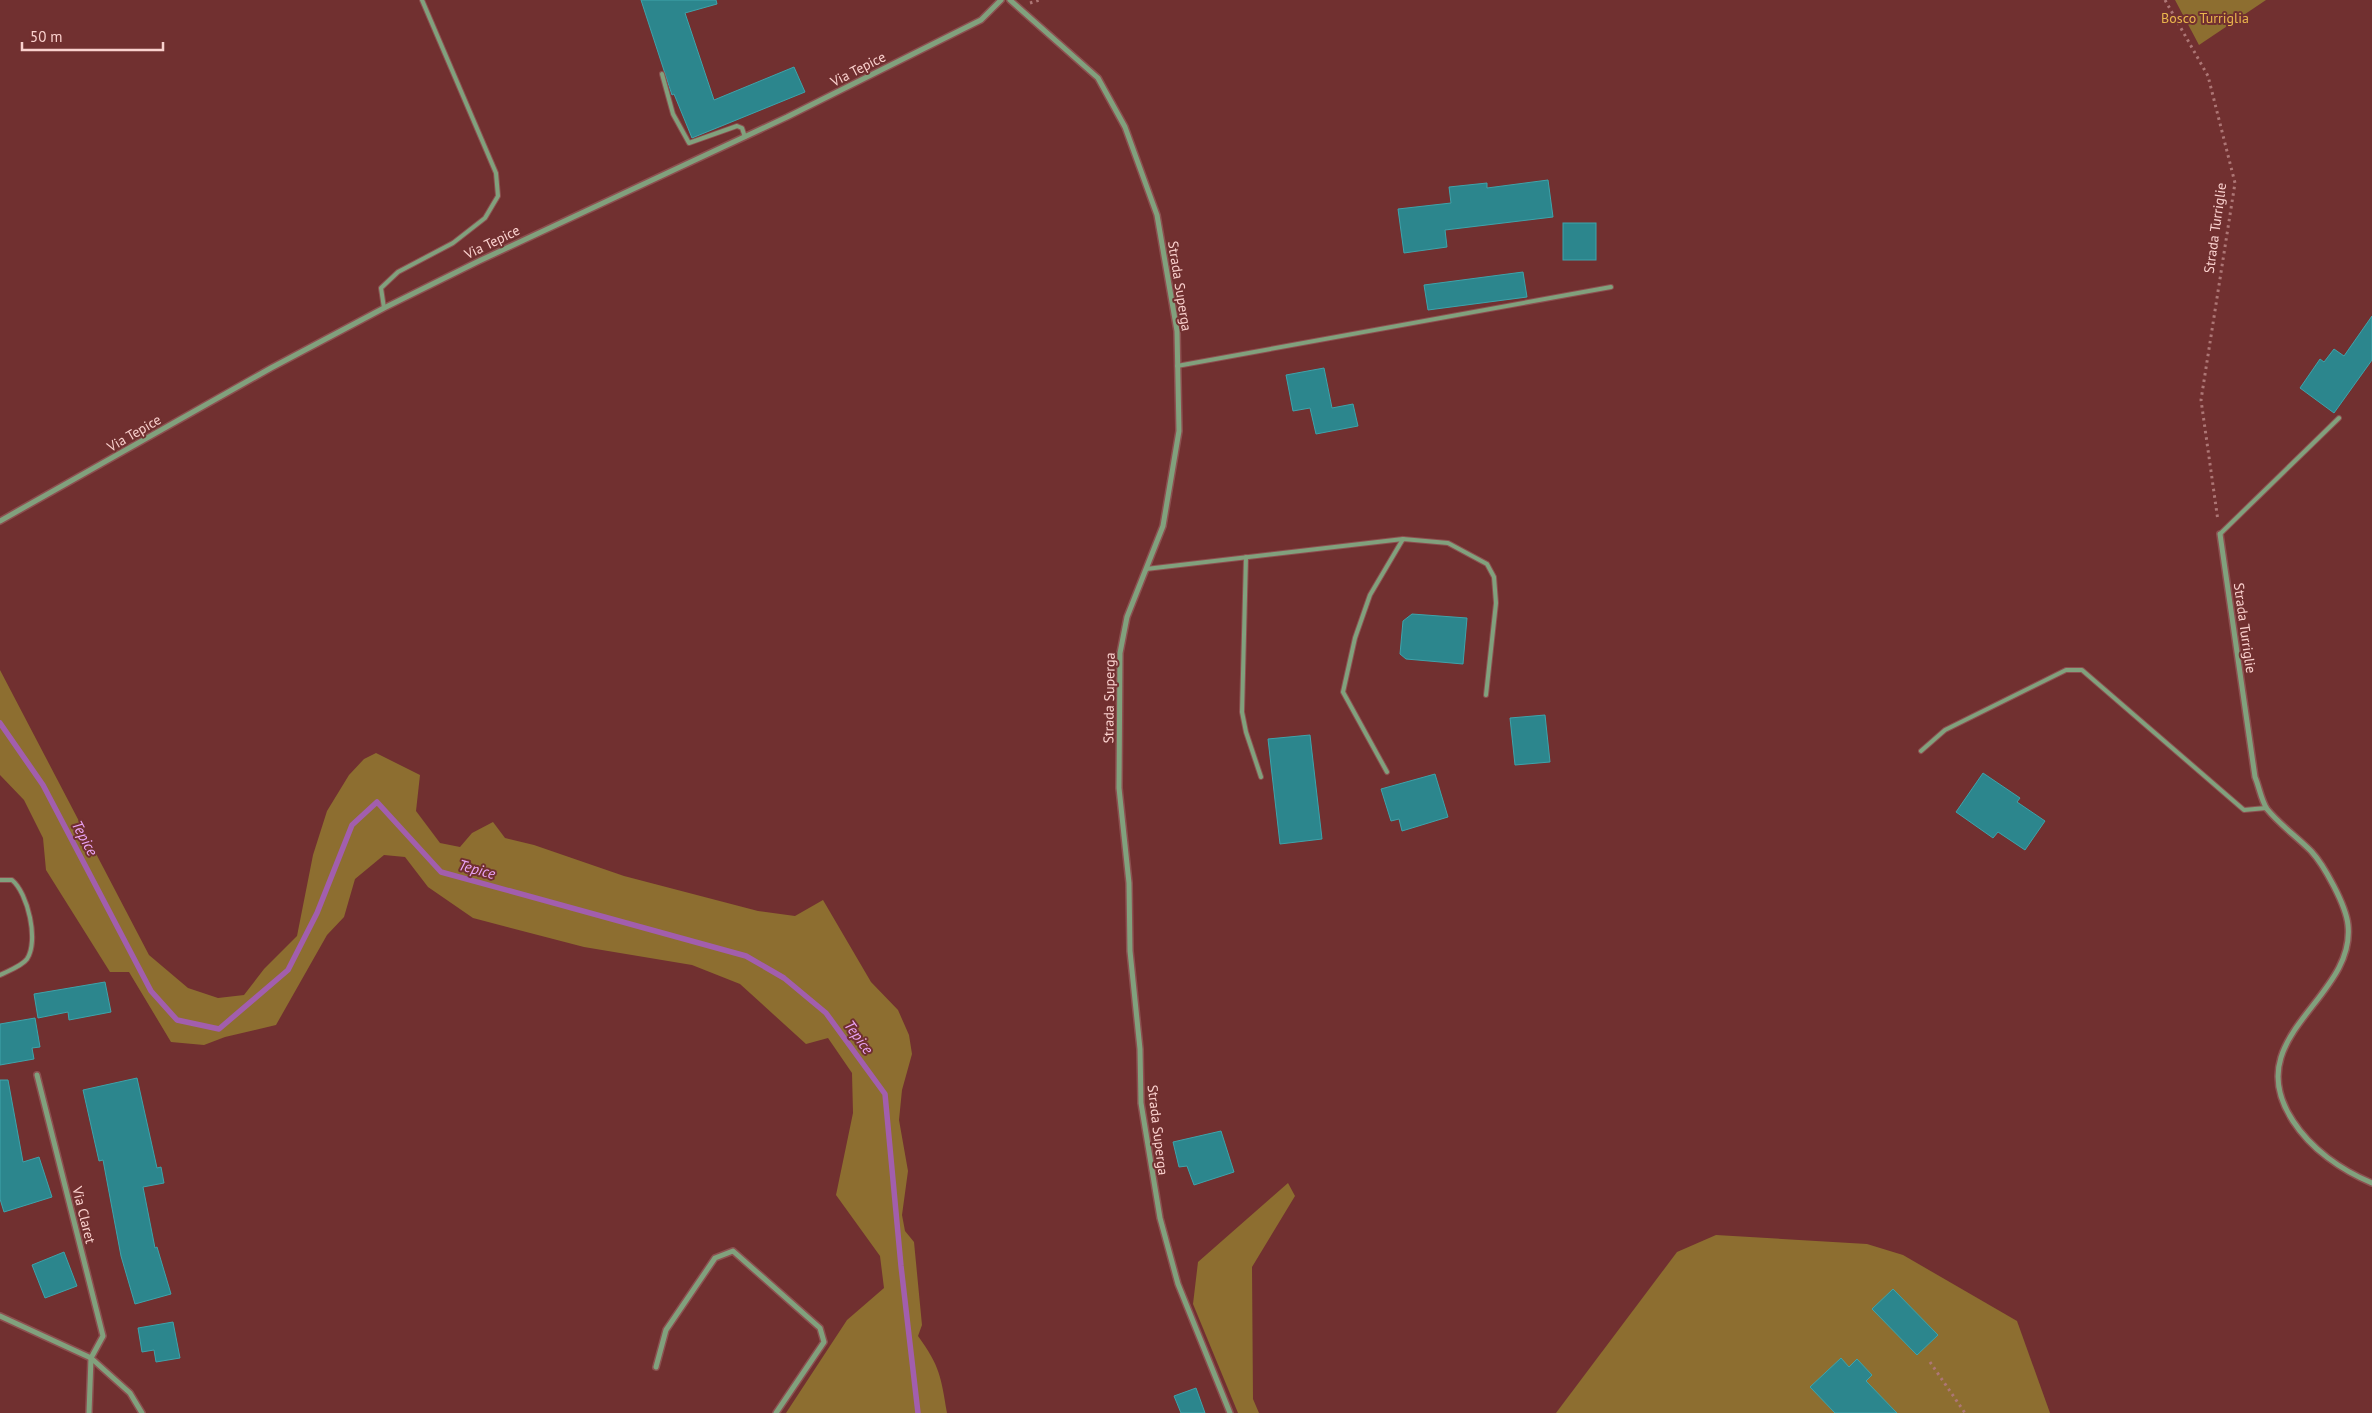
<svg xmlns="http://www.w3.org/2000/svg" width="2372" height="1413" viewBox="0 0 2372 1413" font-family="'PT Sans',sans-serif">
<rect width="100%" height="100%" fill="#713030"/>
<g fill="#8d6e30">
<polygon points="2175,0 2266,0 2199,45"/>
<path d="M 0,670 L 149,955 L 188,988 L 218,998 L 244,995 L 264,969 L 297,936 L 313,855 L 327,811 L 349,775 L 364,759 L 376,753 L 420,775 L 416,811 L 440,843 L 460,847 L 472,833 L 493,822 L 505,838 L 534,845 L 624,876 L 758,911 L 795,916 L 823,900 L 871,982 L 898,1010 L 909,1035 L 912,1054 L 902,1090 L 899,1120 L 908,1171 L 902,1215 L 905,1231 L 914,1242 L 922,1325 L 918,1336 C 940,1366 941,1377 947,1413 L 786,1413 L 847,1320 L 884,1288 L 880,1256 L 836,1195 L 853,1113 L 852,1073 L 828,1038 L 806,1044 L 740,984 L 692,965 L 584,947 L 473,918 L 428,887 L 405,857 L 384,855 L 355,879 L 344,917 L 327,935 L 276,1025 L 225,1037 L 204,1045 L 171,1042 L 129,972 L 110,972 L 46,870 L 43,838 L 24,800 L 0,775 Z"/>
<polygon points="1288,1183 1295,1196 1252,1267 1253,1399 1259,1413 1238,1413 1193,1304 1198,1262"/>
<polygon points="1716,1235 1867,1244 1903,1255 2017,1321 2050,1413 1556,1413 1677,1252"/>
</g>
<g fill="none" stroke-linecap="round" stroke-linejoin="round">
<polyline stroke="#a25ead" stroke-width="5.5" points="0,723 43,785 151,991 177,1020 219,1029 288,970 317,913 352,825 377,802 441,872 746,956 784,978 826,1013 885,1094 901,1266 918,1413"/>
</g>
<g fill="#2c868d" stroke="#3ea4ab">
<polygon points="641,0 716,0 717,4 685,13 714,100 794,67 805,92 692,138 674,94 672,95"/>
<polygon points="1548,180 1553,217 1445,230 1447,247 1404,253 1398,209 1451,203 1449,187 1487,183 1487,188"/>
<rect x="1563" y="223" width="33" height="37"/>
<polygon points="1523,272 1527,297 1428,310 1424,285"/>
<polygon points="2372,316 2372,360 2334,413 2300,388 2320,359 2324,362 2334,349 2344,356"/>
<polygon points="1324,368 1332,408 1353,404 1358,426 1316,434 1310,408 1293,411 1286,375"/>
<polygon points="1412,614 1467,618 1463,664 1406,659 1400,654 1403,621"/>
<polygon points="1545,715 1550,762 1515,765 1510,718"/>
<polygon points="1310,735 1322,839 1280,844 1268,739"/>
<polygon points="1983,773 2020,798 2017,802 2045,821 2025,850 1998,832 1993,838 1956,812"/>
<polygon points="1435,774 1448,817 1402,831 1399,819 1391,821 1381,789"/>
<polygon points="105,982 111,1012 69,1020 68,1012 38,1018 34,994"/>
<polygon points="35,1018 40,1047 32,1048 34,1059 0,1065 0,1024"/>
<polygon points="137,1078 157,1168 161,1167 164,1183 143,1187 155,1248 157,1247 171,1294 135,1304 121,1256 103,1160 99,1161 83,1090"/>
<polygon points="0,1080 8,1080 23,1162 39,1157 52,1197 4,1212 0,1199"/>
<polygon points="1221,1131 1234,1172 1194,1185 1187,1166 1179,1167 1173,1142"/>
<polygon points="64,1252 77,1286 45,1298 32,1265"/>
<polygon points="1893,1289 1938,1335 1917,1355 1872,1309"/>
<polygon points="173,1322 180,1358 156,1362 154,1350 142,1352 138,1328"/>
<polygon points="1841,1358 1849,1367 1857,1359 1872,1375 1866,1381 1897,1413 1835,1413 1810,1387"/>
<polygon points="1196,1388 1205,1413 1181,1413 1174,1396"/>
</g>
<g fill="none" stroke-linecap="round" stroke-linejoin="round">
<g stroke="#8c5050" stroke-width="6">
<g id="lane">
<polyline points="662,74 673,114 689,143 737,126 742,128 745,137"/>
<polyline points="384,308 381,288 398,272 453,243 485,218 498,196 496,173 422,0"/>
<polyline points="1177,366 1611,287"/>
<polyline points="2220,534 2339,418"/>
<polyline points="1246,557 1242,712 1246,732 1261,777"/>
<polyline points="1146,569 1403,539 1448,543 1487,564 1494,577 1496,603 1486,695"/>
<polyline points="1921,751 1945,730 2066,670 2082,670 2244,810 2266,808"/>
<polyline points="1387,772 1343,692 1355,638 1370,595 1403,539"/>
<path d="M 0,880 L 12,880 C 28,893 39,941 27,959 C 22,966 8,971 0,975"/>
</g>
</g>
<g stroke="#8c5050" stroke-width="8">
<g id="street">
<polyline points="1010,0 1098,78 1125,127 1157,215 1177,331 1179,431 1163,526 1127,617 1120,653 1119,788 1129,883 1130,951 1140,1049 1141,1103 1160,1218 1178,1284 1230,1413"/>
<polyline points="0,521 271,368 384,308 479,261 787,117 981,20 1001,0"/>
<path d="M 2220,534 L 2255,777 C 2259,786 2261,800 2267,809 C 2279,824 2297,837 2311,851 C 2324,865 2346,905 2348,925 C 2356,999 2237,1036 2293,1121 C 2311,1149 2341,1170 2372,1183"/>
<polyline points="37,1075 103,1336 91,1358 89,1413"/>
<polyline points="0,1316 91,1358 130,1393 142,1413"/>
<polyline points="656,1367 666,1330 715,1258 733,1251 820,1328 824,1342 776,1413"/>
</g>
</g>
<g stroke="#ad7675" stroke-width="3" stroke-dasharray="2.5 4" stroke-linecap="butt">
<polyline points="2165,0 2208,76 2235,183 2201,400 2218,521"/>
<polyline points="1030,3 1040,0"/>
<polyline points="1930,1362 1965,1413"/>
</g>
<use href="#lane" stroke="#81a17d" stroke-width="4"/>
<use href="#street" stroke="#81a17d" stroke-width="5"/>
</g>
<g text-anchor="middle" dominant-baseline="central" stroke-width="4" stroke-linejoin="round" paint-order="stroke">
<g font-size="14" fill="#eab64d" stroke="#713030">
<text x="2205" y="18">Bosco Turriglia</text>
</g>
<g font-size="14" fill="#fad1ce" stroke="#713030">
<text transform="translate(858 69) rotate(-27)">Via Tepice</text>
<text transform="translate(2215 228) rotate(-82)">Strada Turriglie</text>
<text transform="translate(492 242) rotate(-26)">Via Tepice</text>
<text transform="translate(1180 286) rotate(81)">Strada Superga</text>
<text transform="translate(134 433) rotate(-30)">Via Tepice</text>
<text transform="translate(2245 628) rotate(82)">Strada Turriglie</text>
<text transform="translate(1109 698) rotate(-89)">Strada Superga</text>
<text transform="translate(1158 1130) rotate(83)">Strada Superga</text>
<text transform="translate(84 1215) rotate(76)">Via Claret</text>
</g>
<g font-size="15" font-style="italic" fill="#eba4f6" stroke="#713030">
<text transform="translate(85 838) rotate(62)">Tepice</text>
<text transform="translate(477 869) rotate(15)">Tepice</text>
<text transform="translate(859 1037) rotate(54)">Tepice</text>
</g>
</g>
<path d="M22 42v8h141v-8" fill="none" stroke="#fad1ce" stroke-width="2.5"/>
<text x="30" y="42" font-size="15" fill="#fad1ce" stroke="#713030" stroke-width="4" paint-order="stroke">50 m</text>
</svg>
